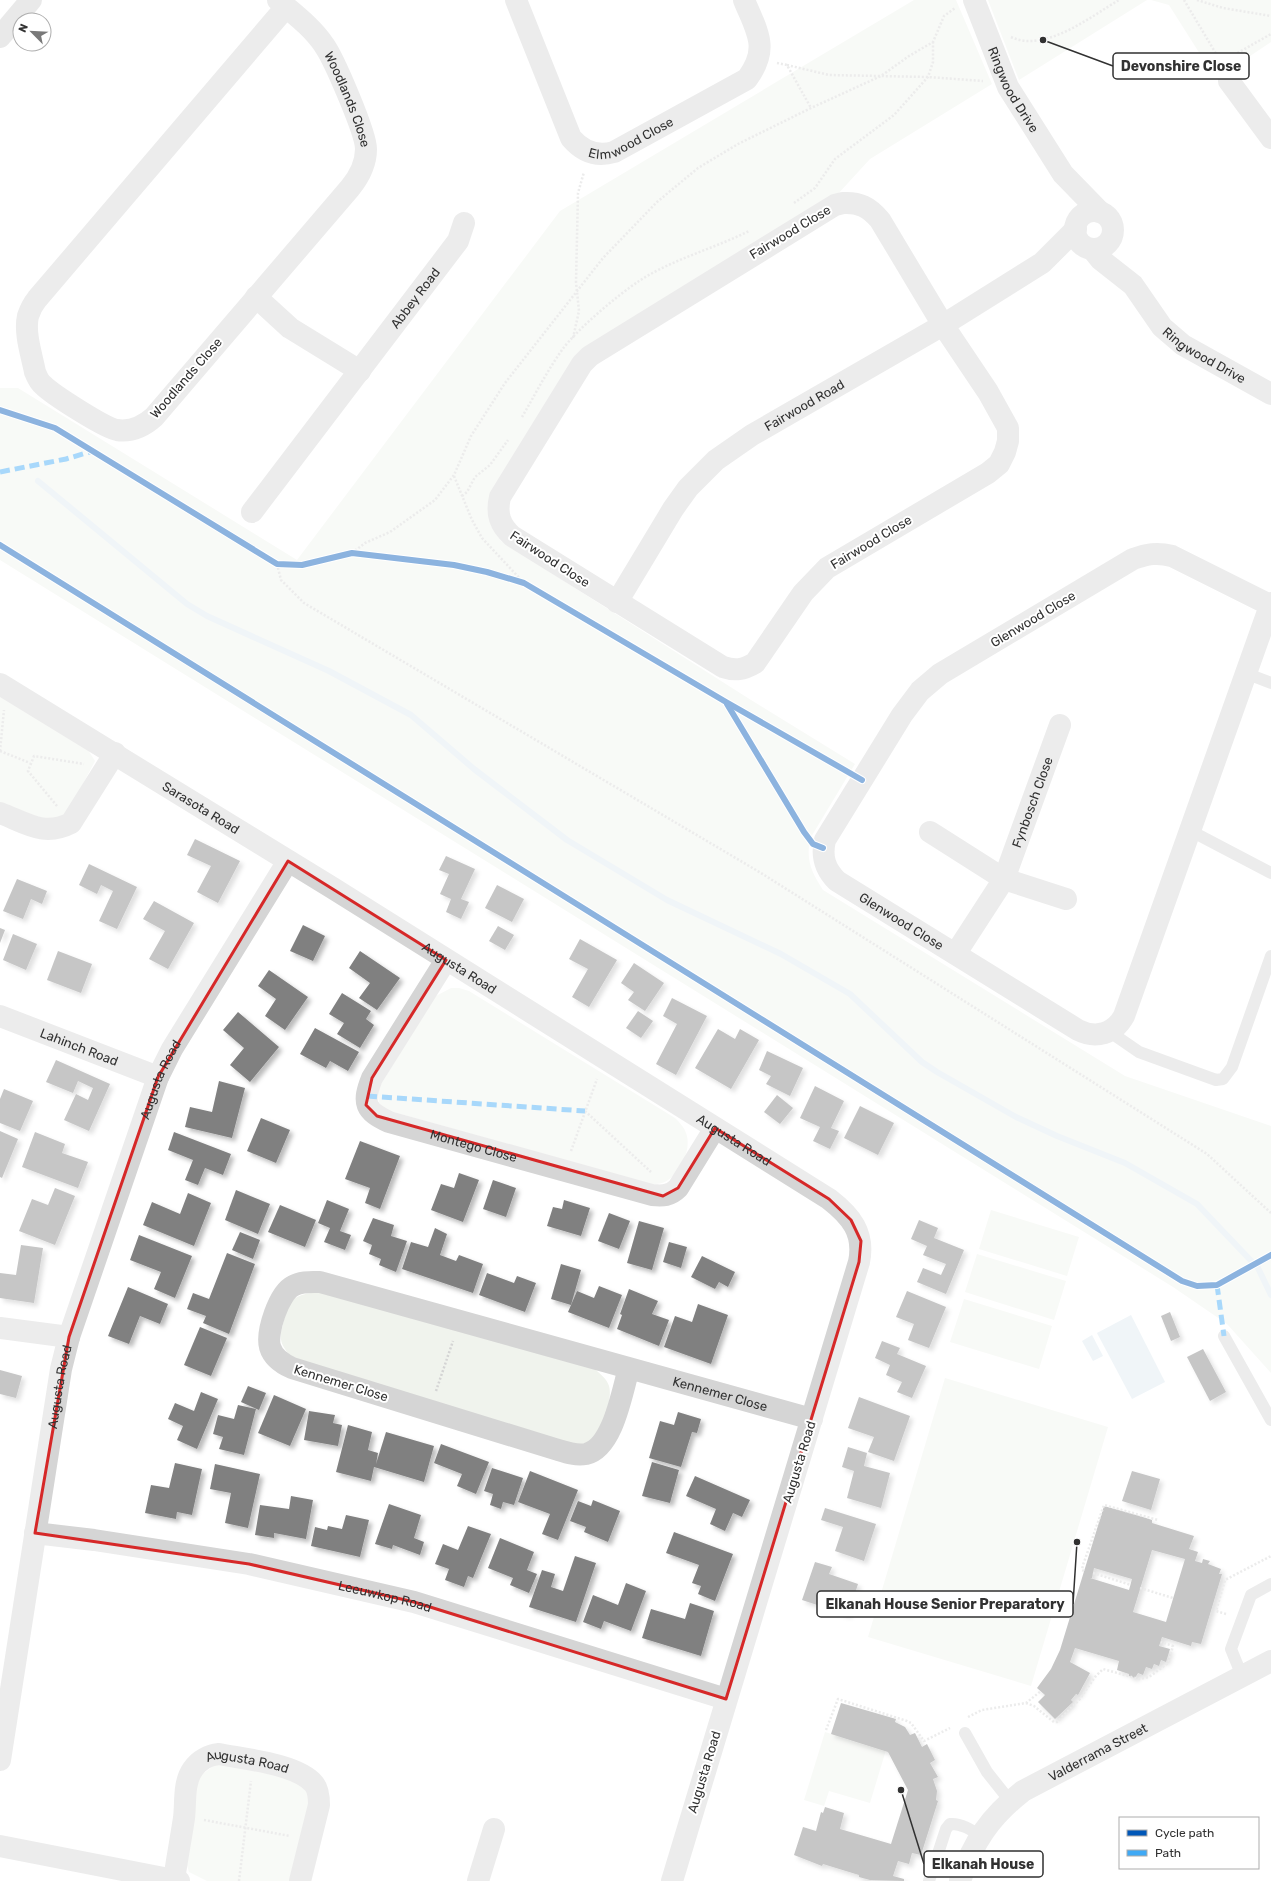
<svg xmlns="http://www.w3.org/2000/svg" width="1271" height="1881" viewBox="0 0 1271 1881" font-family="Rubik,sans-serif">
<defs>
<filter id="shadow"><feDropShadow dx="3.5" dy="3.5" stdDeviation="2" flood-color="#0004"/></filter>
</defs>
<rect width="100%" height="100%" fill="#fff"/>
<g fill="#f0f3ed">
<path d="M 914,0 L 956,0 L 992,84 L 870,159 L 837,195 L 581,351 L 491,526 L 501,541 L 751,700 L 855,764 L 811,837 C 805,858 811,872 823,890 L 1125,1076 L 1271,1126 L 1271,1373 L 1227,1324 L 1173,1287 L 0,560 L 0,388 L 18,388 L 297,560 L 560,211 Z"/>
<polygon points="988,0 1147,0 1019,80"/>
<polygon points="1151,0 1271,0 1271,42 1238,64 1212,73 1169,5"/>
<polygon points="0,691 83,742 95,761 65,818 56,822 0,805"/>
<path d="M 451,988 L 459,988 L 469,991 L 675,1118 C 680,1123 684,1127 686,1133 C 692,1148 681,1172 668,1180 C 663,1184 657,1184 650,1184 L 383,1109 C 377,1101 377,1096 380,1086 L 434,997 Z"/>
<polygon points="991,1210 1079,1237 1067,1276 979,1249"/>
<polygon points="977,1254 1066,1281 1054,1320 965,1292"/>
<path d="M 319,1292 L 595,1369 C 600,1374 607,1379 609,1386 C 613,1398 602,1433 592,1440 C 585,1445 578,1445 571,1445 L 291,1357 C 279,1342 279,1339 284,1320 C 290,1298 296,1294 319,1292 Z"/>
<polygon points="964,1299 1052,1326 1039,1369 950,1342"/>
<polygon points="945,1378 1108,1427 1031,1686 868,1637"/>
<polygon points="825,1732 886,1750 870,1803 829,1791 824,1806 804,1800"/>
<polygon points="223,1759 285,1775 311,1793 292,1881 207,1881 189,1872 183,1853 194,1793 200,1776"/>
</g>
<g fill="#dde8f0">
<polygon points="1131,1315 1165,1382 1132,1399 1097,1333"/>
<polygon points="1092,1335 1103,1356 1093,1361 1082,1341"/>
</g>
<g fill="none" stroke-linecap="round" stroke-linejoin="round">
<polyline stroke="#dde8f0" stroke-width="6" points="38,481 187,604 207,616 329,671 411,715 474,769 567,840 667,900 781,954 850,994 922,1062 937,1072 1016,1117 1057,1136 1125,1163 1197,1204 1258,1268 1271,1295"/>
</g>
<g fill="#808080" fill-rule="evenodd" filter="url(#shadow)">
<polygon points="195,839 240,861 218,903 197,892 211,866 187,855"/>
<polygon points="446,856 475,869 461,899 469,902 461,919 446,912 451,899 440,894 449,874 439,870"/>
<polygon points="89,864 137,887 117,929 99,921 113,891 101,885 97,894 79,885"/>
<polygon points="17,879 47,891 42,904 31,899 23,919 3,911"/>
<polygon points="497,885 524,899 512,922 485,908"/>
<polygon points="154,901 194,923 168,969 149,959 165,931 143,919"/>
<polygon points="303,925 325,936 313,961 290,951"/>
<polygon points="498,926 514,935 505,950 489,941"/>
<polygon points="0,928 5,930 0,943"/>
<polygon points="13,934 37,944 26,970 3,960"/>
<polygon points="580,939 617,960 589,1007 572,997 588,969 569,959"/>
<polygon points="58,951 92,964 81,993 47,980"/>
<polygon points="360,951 400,978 377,1010 359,998 370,983 349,968"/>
<polygon points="634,963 664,983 645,1011 628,1000 634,992 621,983"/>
<polygon points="269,970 308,997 285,1030 265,1016 276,999 258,986"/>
<polygon points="342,993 371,1011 366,1019 374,1025 360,1048 337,1034 344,1023 329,1014"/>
<polygon points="672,998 707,1016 676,1075 656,1064 677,1024 663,1016"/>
<polygon points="638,1011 653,1021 641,1038 626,1028"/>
<polygon points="238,1012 279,1047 250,1082 230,1065 244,1048 223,1030"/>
<polygon points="315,1028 359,1052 348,1071 330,1061 326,1068 300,1054"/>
<polygon points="718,1029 735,1039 740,1029 759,1040 731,1089 695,1068"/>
<polygon points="767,1051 803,1068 790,1096 766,1084 771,1076 759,1070"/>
<polygon points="56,1060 110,1084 89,1131 64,1120 76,1094 88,1100 93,1088 78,1081 73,1093 46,1082"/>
<polygon points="219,1081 245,1088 232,1138 185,1127 190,1107 212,1112"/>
<polygon points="815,1086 844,1101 831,1128 839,1131 830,1149 813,1141 820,1127 800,1118"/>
<polygon points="4,1089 33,1101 20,1131 0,1123 0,1099"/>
<polygon points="777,1095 793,1108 780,1124 764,1112"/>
<polygon points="860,1106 894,1123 878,1155 844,1138"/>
<polygon points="261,1118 290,1130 276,1163 247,1151"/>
<polygon points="0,1131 18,1139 2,1178 0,1177"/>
<polygon points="35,1132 65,1144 62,1153 88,1162 78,1188 22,1167"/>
<polygon points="174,1132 231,1154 223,1175 205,1168 198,1185 185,1180 193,1160 168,1150"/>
<polygon points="360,1141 400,1156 380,1209 365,1203 370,1188 345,1179"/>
<polygon points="459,1173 479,1180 463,1222 431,1210 441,1184 454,1188"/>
<polygon points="493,1180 516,1188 506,1217 483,1209"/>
<polygon points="55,1188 75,1196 55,1245 19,1231 32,1199 48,1205"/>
<polygon points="236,1190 270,1204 258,1234 225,1220"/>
<polygon points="188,1193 211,1203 194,1246 143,1225 152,1202 180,1214"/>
<polygon points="327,1200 349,1209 340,1231 351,1235 345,1250 324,1242 330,1228 318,1223"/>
<polygon points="564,1200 590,1208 581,1236 547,1226 553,1207 562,1209"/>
<polygon points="280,1205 316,1220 305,1247 268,1232"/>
<polygon points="609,1213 630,1221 619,1249 598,1241"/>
<polygon points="373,1218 394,1225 391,1236 407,1241 396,1272 379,1265 381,1259 369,1254 372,1245 363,1241"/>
<polygon points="919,1220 938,1228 934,1238 964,1250 946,1294 917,1282 923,1268 941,1275 946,1264 923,1255 927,1246 911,1239"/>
<polygon points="639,1221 664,1228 652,1270 627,1263"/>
<polygon points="435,1228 447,1234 440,1255 456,1261 459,1255 483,1264 473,1293 402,1269 411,1242 428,1247"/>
<polygon points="240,1232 260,1240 253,1259 232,1250"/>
<polygon points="139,1235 192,1256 175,1298 154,1289 161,1272 130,1260"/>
<polygon points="669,1242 687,1247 681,1268 663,1262"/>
<polygon points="21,1245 43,1248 34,1303 0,1298 0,1273 16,1275"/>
<polygon points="227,1253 255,1264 229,1334 203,1323 206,1316 187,1309 193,1293 209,1299"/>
<polygon points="702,1256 735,1272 728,1287 719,1282 715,1289 691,1277"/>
<polygon points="561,1264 581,1270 571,1305 551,1299"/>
<polygon points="487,1273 514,1283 517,1276 536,1283 525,1312 479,1295"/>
<polygon points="599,1286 622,1295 609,1328 568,1312 577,1291 594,1298"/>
<polygon points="128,1287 168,1304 160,1324 140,1316 129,1344 108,1336"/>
<polygon points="629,1289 658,1301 652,1314 669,1320 659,1346 617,1329 622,1315 620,1314"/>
<polygon points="907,1291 946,1307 929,1348 908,1340 914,1324 896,1317"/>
<polygon points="698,1304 728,1315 711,1364 664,1347 675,1316 692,1322"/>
<polygon points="1170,1312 1180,1337 1171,1341 1161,1316"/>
<polygon points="200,1327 227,1338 211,1376 184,1365"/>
<polygon points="882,1341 900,1348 897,1354 926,1366 912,1398 897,1392 902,1382 886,1375 890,1365 875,1358"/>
<polygon points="1203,1349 1226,1392 1210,1401 1187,1357"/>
<polygon points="0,1370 22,1376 16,1398 0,1394"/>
<polygon points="248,1386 266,1393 259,1410 241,1402"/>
<polygon points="201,1392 218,1399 197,1449 177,1440 183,1426 168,1419 175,1403 194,1411"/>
<polygon points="274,1395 306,1409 290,1446 258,1433"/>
<polygon points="859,1397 910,1416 894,1461 868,1452 874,1437 848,1428"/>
<polygon points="238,1405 256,1409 244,1455 219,1449 223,1437 213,1434 218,1415 234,1419"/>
<polygon points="309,1411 335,1415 333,1423 342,1425 338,1446 304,1440"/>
<polygon points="678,1412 701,1419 697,1433 692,1432 681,1467 649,1458 660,1421 674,1425"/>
<polygon points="348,1425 372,1432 368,1450 378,1453 376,1464 386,1432 434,1446 424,1482 374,1467 371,1481 336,1472"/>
<polygon points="441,1444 489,1462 476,1494 457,1486 462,1474 434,1463"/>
<polygon points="848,1447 867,1453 864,1466 890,1473 881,1508 847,1498 854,1471 842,1467"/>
<polygon points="652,1462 679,1470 670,1503 642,1496"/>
<polygon points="175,1463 202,1469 192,1515 177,1512 176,1519 145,1513 151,1485 169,1488"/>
<polygon points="215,1464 260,1474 248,1528 225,1523 231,1493 210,1489"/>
<polygon points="492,1468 523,1478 514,1505 503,1502 501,1509 490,1505 493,1494 484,1491"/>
<polygon points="530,1471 578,1490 558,1540 542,1534 550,1514 518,1502"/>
<polygon points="1132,1471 1160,1479 1151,1510 1122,1501"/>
<polygon points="695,1476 750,1500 742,1517 733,1513 725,1531 710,1524 716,1509 686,1496"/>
<polygon points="291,1496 313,1500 306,1539 274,1533 274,1538 255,1535 260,1505 289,1509"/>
<polygon points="593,1500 620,1511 608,1542 584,1532 586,1527 570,1521 578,1501 591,1506"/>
<polygon points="389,1504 421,1515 414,1538 424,1542 420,1555 393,1545 392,1549 375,1544"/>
<path d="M 1104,1506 L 1143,1517 L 1152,1520 L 1152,1523 L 1194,1536 L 1189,1549 L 1198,1552 L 1195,1561 L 1202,1563 L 1203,1559 L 1210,1561 L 1208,1564 L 1221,1569 L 1219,1574 L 1222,1574 L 1201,1644 L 1192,1642 L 1191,1646 L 1162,1637 L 1159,1646 L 1170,1649 L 1166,1662 L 1161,1660 L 1159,1666 L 1154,1664 L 1152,1669 L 1146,1667 L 1143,1675 L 1138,1673 L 1135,1678 L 1129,1676 L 1129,1674 L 1117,1670 L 1119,1661 L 1075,1648 L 1070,1662 L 1090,1673 L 1078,1695 L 1076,1694 L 1071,1700 L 1073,1702 L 1055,1719 L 1038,1702 L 1045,1695 L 1037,1688 L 1051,1669 L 1060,1650 ZM 1152,1550 L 1185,1559 L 1166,1622 L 1133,1612 ZM 1094,1568 L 1132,1579 L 1129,1590 L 1090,1578 L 1092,1578 Z"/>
<polygon points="825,1508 876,1524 864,1561 835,1551 843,1527 821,1520"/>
<polygon points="346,1515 369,1520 360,1557 311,1546 315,1527 327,1530 328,1526 342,1529"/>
<polygon points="468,1526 491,1534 473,1578 468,1576 464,1587 445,1580 449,1569 435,1564 443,1544 458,1550"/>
<polygon points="674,1532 733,1554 715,1601 698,1594 701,1586 692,1583 699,1565 666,1553"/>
<polygon points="500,1538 534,1552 527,1570 537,1574 529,1593 510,1585 513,1578 488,1568"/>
<polygon points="575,1556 596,1563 576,1622 529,1607 542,1570 555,1574 551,1587 563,1591"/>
<polygon points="815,1562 832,1567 829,1574 858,1584 848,1615 802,1600"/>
<polygon points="626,1583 646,1591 631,1631 604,1621 601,1629 583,1622 593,1595 618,1605"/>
<polygon points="690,1603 714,1611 701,1656 642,1638 651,1609 685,1619"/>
<polygon points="841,1703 896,1719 895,1722 905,1727 910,1735 915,1733 922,1747 927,1744 935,1760 930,1763 938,1777 933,1779 937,1791 936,1800 938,1801 921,1855 912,1853 909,1864 898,1861 893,1876 904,1879 904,1881 870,1880 859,1877 859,1875 823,1864 822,1866 794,1855 803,1827 816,1831 821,1812 823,1813 825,1807 844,1813 840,1829 891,1844 908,1790 888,1752 831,1734"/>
</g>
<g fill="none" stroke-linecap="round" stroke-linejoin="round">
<g stroke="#d4d4d4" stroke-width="2.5" stroke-dasharray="2 2" stroke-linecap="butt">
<polyline points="1184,0 1221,62"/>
<polyline points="1197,0 1223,8 1271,16"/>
<path d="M 1011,37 C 1045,53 1090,17 1119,0"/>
<polyline points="1227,59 1271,34"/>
<polyline points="777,63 787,65 811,108"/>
<polyline points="787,65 829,75 928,77 983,81"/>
<polyline points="794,203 815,188 835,159 894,115 928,77 933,62 933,42"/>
<polyline points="573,338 579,311 576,282 578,193 584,172"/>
<path d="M 522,417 C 535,395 547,371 562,350 C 577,329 618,295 639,281 C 673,259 713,249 749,231"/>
<polyline points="454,476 472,520 482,538 524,583"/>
<polyline points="462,496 467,492 475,477 490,465 508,440"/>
<polyline points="352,553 365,543 390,532 435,500 454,475 471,436 505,383 603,258 657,202 698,168 738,144 811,108 881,76 909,56 933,42 944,16 955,8"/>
<polyline points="277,564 281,580 304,603 761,873 1207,1154 1271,1213"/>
<polyline points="0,751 4,710"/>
<polyline points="0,751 30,763"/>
<polyline points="57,806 28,771 34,756 84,764"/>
<polyline points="585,1111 651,1172"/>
<polyline points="571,1151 597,1079"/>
<polyline points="436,1391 453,1341"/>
<polyline points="1084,1571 1082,1570 1083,1565 1104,1505 1158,1520"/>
<polyline points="1093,1573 1131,1585"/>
<polyline points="1140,1588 1173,1598"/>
<polyline points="1226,1614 1216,1611 1225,1580 1271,1556"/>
<polyline points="1026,1703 1034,1706 1054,1722 1057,1722 1079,1700 1095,1677 1103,1669 1139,1679 1149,1677 1168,1663 1173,1646 1161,1642"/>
<polyline points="968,1717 982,1710 1026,1703 1041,1691"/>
<polyline points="826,1730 838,1699 907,1721 911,1723 924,1741 950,1728"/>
<polyline points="204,1820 290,1836"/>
<polyline points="239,1881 251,1781"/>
</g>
<g stroke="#d5d5d5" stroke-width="12">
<polyline points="1245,673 1271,683"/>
<polyline points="1189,830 1271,873"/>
<polyline points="1110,1032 1139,1052 1216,1080 1223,1079 1232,1067 1271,956"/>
<polyline points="1224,1336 1271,1420"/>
<polyline points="1242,1676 1231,1649 1251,1595 1271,1584"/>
<polyline points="965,1733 987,1772 1010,1801"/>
<path d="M 929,1881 L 946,1829 L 950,1824 C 960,1823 973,1830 980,1836"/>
</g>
<g stroke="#d5d5d5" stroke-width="22">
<path id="s1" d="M 278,0 C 294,14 312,27 324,45 C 334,59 366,133 366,149 C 366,165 359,177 350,188 L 154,417 C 144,426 131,432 117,430 C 105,428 53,395 43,385 C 39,382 37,377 35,372 C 32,356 24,333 28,316 C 30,310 33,304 37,299 L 286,7"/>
<path id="s2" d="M 516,0 L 571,138 C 583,152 597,157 614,152 L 747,79 C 770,48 757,32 744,0"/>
<path id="s3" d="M 974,0 L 1008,87 L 1063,174 L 1100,212"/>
<polyline points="1229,81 1271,138"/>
<path d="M 843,203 C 859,202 869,207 880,220 L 943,325 L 988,392 L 1008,428 L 1008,441 L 1005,452 L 999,464 L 988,473 L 827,568 L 803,593 L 755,663 C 743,670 735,671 723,667 L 512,536 C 500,525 496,514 500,497 L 582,364 L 590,356 L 835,205 Z"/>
<circle cx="1094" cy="230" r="19"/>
<path id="s4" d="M 1092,249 L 1100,259 L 1133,285 L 1162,327 L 1183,345 L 1271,394"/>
<polyline points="256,297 290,328 360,371"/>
<path id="s5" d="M 252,512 L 458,241 L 464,223"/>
<path id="s6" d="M 617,602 L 673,509 L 688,488 L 716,460 L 752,435 L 943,325 L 1042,263 L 1076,229"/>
<path id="s7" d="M 1270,605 L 1172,556 C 1157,552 1147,554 1133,559 L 940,674 L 920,691 L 902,715 L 825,840 C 821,857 825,869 837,881 L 1078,1030 C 1096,1039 1114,1034 1124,1016 L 1271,603"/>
<path id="s8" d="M 0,684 L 331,887 L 829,1199 C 851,1216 865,1233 859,1262 L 672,1881"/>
<path d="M 0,813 C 26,823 44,837 71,823 L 115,753"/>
<polyline points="930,832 1004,879 1066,899"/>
<path id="s9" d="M 956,953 L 1004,879 L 1060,725"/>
<path id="s10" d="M 446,960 L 372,1078 C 362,1103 365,1111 389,1122 L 652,1195 C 663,1196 670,1196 678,1188 L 715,1128"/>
<path id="s11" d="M 0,1016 L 158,1077"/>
<polyline points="0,1328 69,1337"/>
<path id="s12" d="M 629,1368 C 622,1392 613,1448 586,1454 C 575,1456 565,1452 555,1449 L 292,1368 C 283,1364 273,1357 270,1347 C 266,1332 279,1293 293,1286 C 301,1281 312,1282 320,1282 L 812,1419"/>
<path id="s13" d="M 35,1533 L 94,1540 L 249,1564 L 414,1602 L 726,1699"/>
<path id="s14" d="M 0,1760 L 61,1369 L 69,1337 L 158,1077 L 172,1049 L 288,861"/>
<polyline points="0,1846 179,1881"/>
<path id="s15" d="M 174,1880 C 177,1859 181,1838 184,1818 C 186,1802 183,1783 193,1769 C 199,1760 209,1755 219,1754 C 244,1759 298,1764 314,1784 C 318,1789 319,1798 319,1805 L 300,1881"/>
<polyline points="478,1881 494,1829"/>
<path id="s16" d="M 960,1881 C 973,1842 990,1817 1023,1791 L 1271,1661"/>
</g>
<polyline stroke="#cfcfcf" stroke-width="22" points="0,37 31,0"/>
<g stroke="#3fa9f5" stroke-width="5" stroke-dasharray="10 5" stroke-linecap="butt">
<polyline points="0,472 66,459 93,451"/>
<polyline points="367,1096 585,1111"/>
<polyline points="1217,1285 1224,1336"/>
</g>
<g stroke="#fff" stroke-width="8">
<g id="cycleway">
<polyline points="0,410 55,428 277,564 302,565 352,553 454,565 487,572 524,583 726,702 862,780"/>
<polyline points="0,545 1182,1281 1197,1286 1217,1285 1271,1255"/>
<polyline points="727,704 804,832 813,844 823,848"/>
</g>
</g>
<use href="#cycleway" stroke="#0057b8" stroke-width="6"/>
</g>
<path d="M0 0H1271V1881H0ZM 288,861 L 446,960 L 372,1078 L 366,1105 L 377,1116 L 663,1196 L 678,1188 L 715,1128 L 829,1199 L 851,1220 L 861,1241 L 859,1262 L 726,1699 L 414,1602 L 249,1564 L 35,1533 L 69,1337 L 158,1077 Z" fill="#fff" fill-opacity=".55" fill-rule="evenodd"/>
<path fill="none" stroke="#d62828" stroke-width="3" stroke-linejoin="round" d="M 288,861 L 446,960 L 372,1078 L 366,1105 L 377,1116 L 663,1196 L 678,1188 L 715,1128 L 829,1199 L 851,1220 L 861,1241 L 859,1262 L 726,1699 L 414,1602 L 249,1564 L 35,1533 L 69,1337 L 158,1077 Z"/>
<g text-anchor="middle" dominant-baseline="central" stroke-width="4" stroke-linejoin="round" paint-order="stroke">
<g font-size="13" fill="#313131" stroke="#fff">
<text stroke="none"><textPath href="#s3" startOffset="98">Ringwood Drive</textPath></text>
<text stroke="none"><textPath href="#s1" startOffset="124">Woodlands Close</textPath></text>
<text stroke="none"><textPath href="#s2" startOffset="217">Elmwood Close</textPath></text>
<text transform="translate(790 232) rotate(-31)">Fairwood Close</text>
<text stroke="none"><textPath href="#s5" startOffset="269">Abbey Road</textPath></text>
<text stroke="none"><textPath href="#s4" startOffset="157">Ringwood Drive</textPath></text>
<text transform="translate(186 378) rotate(-49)">Woodlands Close</text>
<text stroke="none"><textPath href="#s6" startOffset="278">Fairwood Road</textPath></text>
<text transform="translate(871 542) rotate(-31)">Fairwood Close</text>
<text transform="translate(550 559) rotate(33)">Fairwood Close</text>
<text transform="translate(1033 619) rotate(-31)">Glenwood Close</text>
<text stroke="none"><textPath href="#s9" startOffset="170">Fynbosch Close</textPath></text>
<text stroke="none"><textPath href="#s8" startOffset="236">Sarasota Road</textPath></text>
<text stroke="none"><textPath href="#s7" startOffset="698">Glenwood Close</textPath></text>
<text stroke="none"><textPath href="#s8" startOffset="540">Augusta Road</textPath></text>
<text stroke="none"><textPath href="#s11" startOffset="85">Lahinch Road</textPath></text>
<text stroke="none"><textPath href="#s14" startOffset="702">Augusta Road</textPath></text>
<text stroke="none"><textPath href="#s8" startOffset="864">Augusta Road</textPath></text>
<text stroke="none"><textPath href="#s10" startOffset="283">Montego Close</textPath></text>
<text transform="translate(341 1383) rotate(17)">Kennemer Close</text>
<text stroke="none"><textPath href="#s14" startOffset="378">Augusta Road</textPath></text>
<text stroke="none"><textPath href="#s12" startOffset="949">Kennemer Close</textPath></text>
<text transform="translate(799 1462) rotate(-73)">Augusta Road</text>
<text stroke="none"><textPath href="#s13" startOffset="356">Leeuwkop Road</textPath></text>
<text stroke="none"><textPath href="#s16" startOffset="196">Valderrama Street</textPath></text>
<text stroke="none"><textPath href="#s15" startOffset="173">Augusta Road</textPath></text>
<text transform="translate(704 1772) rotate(-73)">Augusta Road</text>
</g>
</g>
<path fill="none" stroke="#313131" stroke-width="1.5" d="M1043 40L1113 66M1077 1542L1073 1604M901 1790L924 1864"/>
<g fill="#313131" stroke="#fff" stroke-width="1.5">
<circle cx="1043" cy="40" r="4"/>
<circle cx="1077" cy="1542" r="4"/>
<circle cx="901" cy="1790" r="4"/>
</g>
<g fill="#fff" stroke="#313131" stroke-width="1.5">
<rect x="1113" y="53" width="136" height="26" rx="4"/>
<rect x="817" y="1591" width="256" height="26" rx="4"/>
<rect x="924" y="1851" width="119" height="26" rx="4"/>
</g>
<g font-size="14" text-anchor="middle" font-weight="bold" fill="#313131">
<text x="1181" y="71">Devonshire Close</text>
<text x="945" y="1609">Elkanah House Senior Preparatory</text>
<text x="983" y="1869">Elkanah House</text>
</g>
<rect x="1119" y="1817" width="140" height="52" fill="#ffffff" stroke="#adadad"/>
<rect x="1127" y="1830" width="20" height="6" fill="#0057b8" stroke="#adadad"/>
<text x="1155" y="1837" font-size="12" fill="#313131">Cycle path</text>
<rect x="1127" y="1850" width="20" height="6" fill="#3fa9f5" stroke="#adadad"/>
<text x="1155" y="1857" font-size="12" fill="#313131">Path</text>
<g transform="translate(32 32) rotate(294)"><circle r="19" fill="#ffffff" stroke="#adadad"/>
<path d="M0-3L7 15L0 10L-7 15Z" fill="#797979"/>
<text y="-6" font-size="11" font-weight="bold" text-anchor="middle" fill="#313131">N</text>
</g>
</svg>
